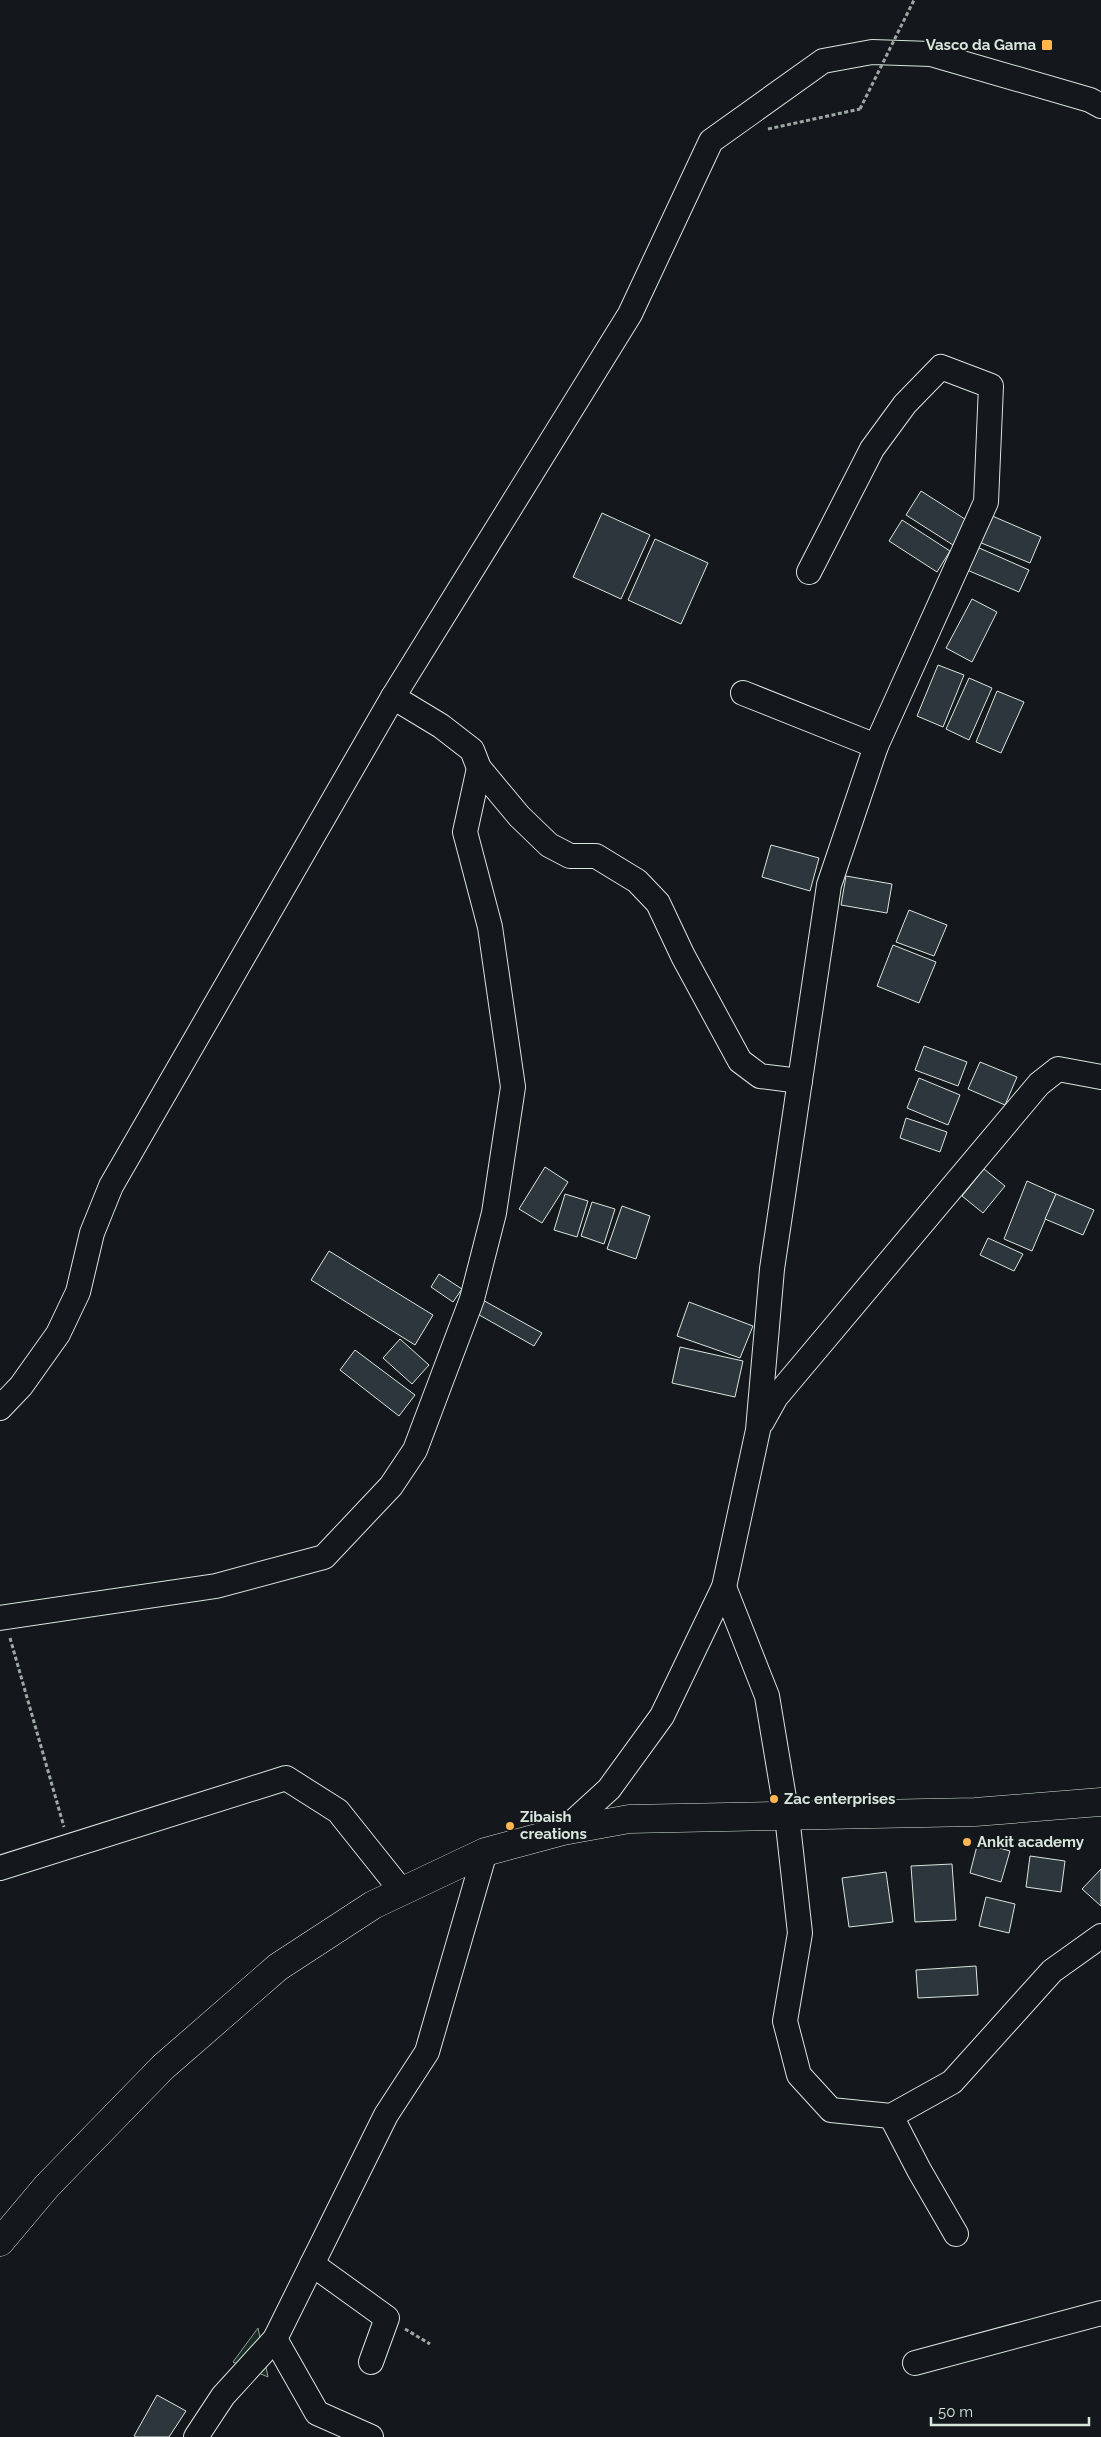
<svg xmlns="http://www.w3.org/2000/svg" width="1101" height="2437" viewBox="0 0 1101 2437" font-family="Raleway,sans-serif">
<rect width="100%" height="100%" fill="#14181c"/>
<polygon fill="#1a2d24" stroke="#939e99" points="258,2328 268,2377 233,2362"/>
<g fill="#2c363c" stroke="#d8e6dc">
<polygon points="921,491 968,521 953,545 906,515"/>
<polygon points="602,513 650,535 621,599 573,577"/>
<polygon points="990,515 1041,537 1030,563 979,542"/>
<polygon points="902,520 950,551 937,572 889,541"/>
<polygon points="655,539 708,563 681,624 628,600"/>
<polygon points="977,547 1029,570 1019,592 967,570"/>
<polygon points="972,599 997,612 972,662 946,648"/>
<polygon points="938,665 964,675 943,727 917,716"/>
<polygon points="969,678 992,688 969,740 946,729"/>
<polygon points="997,691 1024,702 1001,753 976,742"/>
<polygon points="771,845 819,858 810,891 762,877"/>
<polygon points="846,876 892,884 887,913 841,905"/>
<polygon points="909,910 947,925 934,956 896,942"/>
<polygon points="893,945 936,962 919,1003 877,986"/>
<polygon points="924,1046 967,1062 958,1086 915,1070"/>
<polygon points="980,1062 1017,1077 1005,1105 968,1089"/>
<polygon points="919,1078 960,1095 948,1125 907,1108"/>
<polygon points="906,1118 947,1132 940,1152 900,1138"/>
<polygon points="545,1167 568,1182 542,1223 519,1209"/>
<polygon points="984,1169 1005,1186 983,1213 962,1196"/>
<polygon points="1027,1181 1056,1194 1032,1251 1004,1239"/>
<polygon points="565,1194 588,1201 577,1237 554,1230"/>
<polygon points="1056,1194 1094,1210 1083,1235 1045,1219"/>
<polygon points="592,1202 615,1209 604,1244 581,1236"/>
<polygon points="622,1206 650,1216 636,1259 607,1249"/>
<polygon points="988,1238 1023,1254 1014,1271 980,1255"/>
<polygon points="329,1251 433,1315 415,1345 311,1280"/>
<polygon points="439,1274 462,1289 453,1302 431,1287"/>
<polygon points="481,1299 542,1333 534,1346 474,1312"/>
<polygon points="689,1302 753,1326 740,1358 677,1336"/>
<polygon points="400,1339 429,1365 412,1384 383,1358"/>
<polygon points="680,1347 743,1361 735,1397 672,1383"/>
<polygon points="355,1350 415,1395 399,1416 340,1370"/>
<polygon points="978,1842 1010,1851 1001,1882 970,1873"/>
<polygon points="1030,1856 1065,1861 1061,1892 1026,1887"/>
<polygon points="952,1864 956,1920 915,1922 911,1866"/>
<polygon points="1101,1869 1101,1906 1082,1889"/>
<polygon points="886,1872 893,1922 849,1927 842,1878"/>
<polygon points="986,1897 1015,1904 1009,1933 979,1926"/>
<polygon points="976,1966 978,1995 918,1998 916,1970"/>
<polygon points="157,2395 186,2411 169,2437 136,2437 134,2436"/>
</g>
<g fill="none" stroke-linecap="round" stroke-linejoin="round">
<g stroke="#d8e6dc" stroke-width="26">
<g id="minor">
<polyline points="743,693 876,746"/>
<polyline points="393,697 441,726 472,750 479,768 519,816 549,845 570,856 596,856 637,881 658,903 683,956 740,1061 760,1076 800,1081"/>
<polyline points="0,1408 21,1386 58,1334 78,1292 92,1233 111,1186 393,697 630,314 711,141 823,61 872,52 931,54 1090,100 1101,106"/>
<polyline points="762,1422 776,1397 1039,1084 1058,1069 1101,1077"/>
<polyline points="724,1587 767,1696 787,1816 800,1933 785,2021 799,2075 831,2110 891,2116 952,2082 1052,1971 1101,1936"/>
<polyline points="0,1618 216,1586 324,1557 391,1486 415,1450 472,1299 494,1213 513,1087 490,927 465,832 479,768"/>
<polyline points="563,1831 609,1789 662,1716 724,1587 758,1430 772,1269 829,885 876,746 986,502 991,386 941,367 905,404 872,449 809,572"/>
<polyline points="0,1868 286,1778 338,1811 401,1890"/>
<polyline points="891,2116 919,2170 956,2234"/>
<polyline points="312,2264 387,2318 371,2362"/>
<polyline points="275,2339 317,2413 371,2437"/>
<polyline points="915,2363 1101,2313"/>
<polyline points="196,2437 223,2396 275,2339 386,2115 427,2052 485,1852"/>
</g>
</g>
<g stroke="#d8e6dc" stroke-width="29">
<polyline id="major" points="0,2242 47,2186 163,2067 278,1967 373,1905 485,1852 563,1831 629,1819 975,1812 1101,1802"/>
</g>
<g stroke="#9da8a2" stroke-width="3" stroke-dasharray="4 2.5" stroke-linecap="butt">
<polyline points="768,129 860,109"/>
<polyline points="10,1638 64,1827"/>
<polyline points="405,2329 430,2344"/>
</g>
<use href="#minor" stroke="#14181c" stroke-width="24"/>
<use href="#major" stroke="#14181c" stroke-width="28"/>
<polyline stroke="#9da8a2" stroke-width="3" stroke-dasharray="4 2.5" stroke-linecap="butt" points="860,109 914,0"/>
</g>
<g fill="#ffb74d" stroke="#14181c" stroke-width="2">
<rect x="1041" y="39" width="12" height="12" rx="2.5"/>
<circle cx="774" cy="1799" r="5"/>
<circle cx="510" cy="1826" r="5"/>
<circle cx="967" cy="1842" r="5"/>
</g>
<g text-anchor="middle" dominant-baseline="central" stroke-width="4" stroke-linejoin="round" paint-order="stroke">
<g font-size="15" font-weight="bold" fill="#d8e6dc" stroke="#14181c" text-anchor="start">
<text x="1036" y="45" text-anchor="end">Vasco da Gama</text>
<text x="784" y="1799">Zac enterprises</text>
<text x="520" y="1817">Zibaish<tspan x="520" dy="17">creations</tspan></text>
<text x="977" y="1842">Ankit academy</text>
</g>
</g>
<path d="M931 2417v8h158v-8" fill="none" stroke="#d8e6dc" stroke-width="2.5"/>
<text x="938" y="2417" font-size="15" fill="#d8e6dc" stroke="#14181c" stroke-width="4" paint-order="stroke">50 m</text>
</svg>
